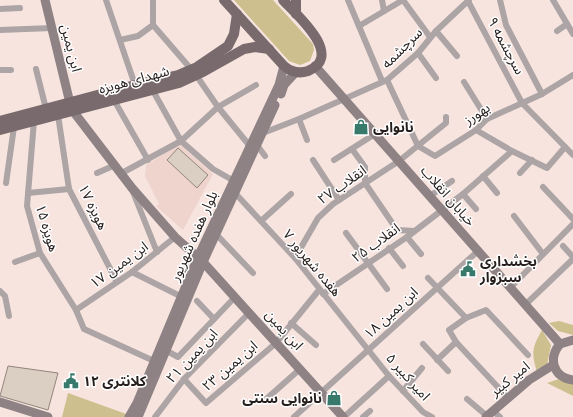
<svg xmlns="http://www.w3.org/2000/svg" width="573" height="417" viewBox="0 0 573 417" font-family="Figtree,'Noto Sans Arabic',sans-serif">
<rect width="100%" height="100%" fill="#f7e4df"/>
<polygon fill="#efd4cd" points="180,144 213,174 183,230 156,206 159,204 145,176 146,165"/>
<g fill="#cebf8f">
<polygon points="234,0 273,0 313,44 314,50 310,61 300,65 289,61"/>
<polygon points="559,321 573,325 573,335 558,331 549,323"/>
<path d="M 542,330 L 551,345 L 547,365 L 537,372 C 531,352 532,348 542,330 Z"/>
<polygon points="559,379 573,383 573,396 547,383"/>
<polygon points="68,393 129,415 126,417 62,417"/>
</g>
<g fill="#dbcec2" stroke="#92857b">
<polygon points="178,148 208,175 197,188 167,160"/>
<polygon points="8,366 58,373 48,410 0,396"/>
</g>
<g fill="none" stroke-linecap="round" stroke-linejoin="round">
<g stroke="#aca4a5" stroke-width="6">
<polyline points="106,0 135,85"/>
<polyline points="153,0 153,25 191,69"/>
<polyline points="348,0 382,81"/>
<polyline points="382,0 384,11"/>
<polyline points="403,0 430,37"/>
<polyline points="500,0 506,25 542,94"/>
<polyline points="553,0 573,34"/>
<polyline points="468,1 522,103 573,155"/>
<polyline points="0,9 20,8"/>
<polyline points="359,26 403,0"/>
<polyline points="0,30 52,28"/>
<polyline points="436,31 457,56"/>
<polyline points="557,31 567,24"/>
<polyline points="120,40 138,36 153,25"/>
<polyline points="418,53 436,78"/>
<polyline points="36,69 46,109"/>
<polyline points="0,70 11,70"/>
<polyline points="196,75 218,107 249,145"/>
<polyline points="387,80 418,146"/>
<polyline points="464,82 487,119"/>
<polyline points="152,89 181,141 213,169 234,181"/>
<polyline points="114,100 148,160"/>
<polyline points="58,115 69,189 117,282"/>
<polyline points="299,119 307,140"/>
<polyline points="34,121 27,206 40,253 76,310 84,329 154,361"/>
<polyline points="476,130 512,151"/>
<polyline points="263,133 299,119 387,80 418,53 436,31 469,0"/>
<polyline points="257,145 265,156"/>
<polyline points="418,146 435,156 476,130 487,119 542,94 573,75"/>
<polyline points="352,149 365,167 365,183 397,230 414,231"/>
<polyline points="313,160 339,200"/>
<polyline points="334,160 375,134"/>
<polyline points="97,173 113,166"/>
<polyline points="520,173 532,160"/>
<polyline points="120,174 181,141 218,107 256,85"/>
<polyline points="483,176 497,193"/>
<polyline points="6,183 14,127"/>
<polyline points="543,187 573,219"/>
<polyline points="133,192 157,252"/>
<polyline points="28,193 69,189"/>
<polyline points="235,193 295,258 389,376 423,412 432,417"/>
<polyline points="463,194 476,209"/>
<polyline points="430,196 452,181"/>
<polyline points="514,216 543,254"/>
<polyline points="261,221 291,194"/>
<polyline points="346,233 387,289"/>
<polyline points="216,234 253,273"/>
<polyline points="407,237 421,254"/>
<polyline points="563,246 573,257"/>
<polyline points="389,248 403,266"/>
<polyline points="295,258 318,218 333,204 399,161 446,123 446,117"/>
<polyline points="15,262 40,253"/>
<polyline points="132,272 182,297"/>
<polyline points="428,278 466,318 449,330 456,342 508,398"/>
<polyline points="510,288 573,224"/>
<polyline points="0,291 5,296 9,316"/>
<polyline points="323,294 407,237 463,194 512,151 547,168 565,147"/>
<polyline points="197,301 214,319"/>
<polyline points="525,305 573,259"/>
<polyline points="76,310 132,272 175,237"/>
<polyline points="466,318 486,310 528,355"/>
<polyline points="291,323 316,345"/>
<polyline points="423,344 448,371"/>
<polyline points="167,351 178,357 235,297"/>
<polyline points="437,360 456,342"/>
<polyline points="184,379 206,403 276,343 319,290"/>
<polyline points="403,391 422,368"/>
<polyline points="467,399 487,416"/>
<polyline points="264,401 300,369"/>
<polyline points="493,411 500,417"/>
<polyline points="155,417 184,379 249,313"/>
<polyline points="294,417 478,251"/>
<polyline points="344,417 389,376"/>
<polyline points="363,417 370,411"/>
</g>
<g stroke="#8e8284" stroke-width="9">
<polyline points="45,0 70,103"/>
<polyline points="315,66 560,344"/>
<polyline points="281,94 284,85 296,72"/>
<polyline points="73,111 132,188 175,237 203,262 343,417"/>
<path d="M 573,340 L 560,344 C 548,358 553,378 573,380"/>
<polyline points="0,402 48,417"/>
<polyline points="129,417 137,403 198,257 279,85 284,66"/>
<polyline points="138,417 203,262 275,105"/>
<polyline points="486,417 529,380 553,365"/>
</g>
<g stroke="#796b6d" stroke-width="10">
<path d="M 224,0 L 284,66 C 291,72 299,74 308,71 C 345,56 296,14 283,0"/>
<polyline points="296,0 296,14"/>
<polyline points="0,121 135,85 178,75 197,67 228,46 234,34 237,14"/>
<polyline points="0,130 179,83 203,72 244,49 255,47 269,49"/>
</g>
</g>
<defs>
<g id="shop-bare" transform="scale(1.2)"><path d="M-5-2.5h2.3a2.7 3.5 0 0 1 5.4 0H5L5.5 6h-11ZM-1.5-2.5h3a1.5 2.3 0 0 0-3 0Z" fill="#377a6b" stroke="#fff" stroke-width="2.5" paint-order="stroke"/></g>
<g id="civic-bare" transform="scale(1.2)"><path d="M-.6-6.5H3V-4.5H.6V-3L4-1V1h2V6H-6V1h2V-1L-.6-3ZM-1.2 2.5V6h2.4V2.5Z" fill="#377a6b" stroke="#fff" stroke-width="2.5" paint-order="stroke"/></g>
</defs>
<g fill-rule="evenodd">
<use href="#shop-bare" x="361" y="127"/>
<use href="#civic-bare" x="468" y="269"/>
<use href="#civic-bare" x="71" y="381"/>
<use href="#shop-bare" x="334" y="398"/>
</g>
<g text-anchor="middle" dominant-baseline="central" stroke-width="3" stroke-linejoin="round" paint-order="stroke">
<g font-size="14" fill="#251e1c" stroke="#fff">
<text transform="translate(506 46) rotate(62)">سرچشمه ۹</text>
<text transform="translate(71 48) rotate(76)">ابن یمین</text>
<text transform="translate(402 48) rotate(-45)">سرچشمه</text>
<text transform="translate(134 80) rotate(-15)">شهدای هویزه</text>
<text transform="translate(477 114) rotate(-34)">بهورز</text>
<text transform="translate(342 185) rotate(-35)">انقلاب ۲۷</text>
<text transform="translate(448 196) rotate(49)">خیابان انقلاب</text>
<text transform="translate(93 207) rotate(64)">هویزه ۱۷</text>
<text transform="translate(47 228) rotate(73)">هویزه ۱۵</text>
<text transform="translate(194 236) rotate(-66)">بلوار هفده شهریور</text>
<text transform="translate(376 243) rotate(-36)">انقلاب ۲۵</text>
<text transform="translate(312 263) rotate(50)">هفده شهریور ۷</text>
<text transform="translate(119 265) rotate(-36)">ابن یمین ۱۷</text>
<text transform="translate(391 313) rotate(-43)">ابن یمین ۱۸</text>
<text transform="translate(284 330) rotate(48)">ابن یمین</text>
<text transform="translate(192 356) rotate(-47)">ابن یمین ۲۱</text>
<text transform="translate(230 366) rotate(-41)">ابن یمین ۲۳</text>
<text transform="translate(408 377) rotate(48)">امیر کبیر ۵</text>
<text transform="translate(510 379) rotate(-39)">امیر کبیر</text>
</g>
<g font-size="14" font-weight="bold" fill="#251e1c" stroke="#fff" text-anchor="start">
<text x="373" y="127">نانوایی</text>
<text x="480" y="261">بخشداری<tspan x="480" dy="16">سبزوار</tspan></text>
<text x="83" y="381">کلانتری ۱۲</text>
<text x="322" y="398" text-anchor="end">نانوایی سنتی</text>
</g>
</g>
</svg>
